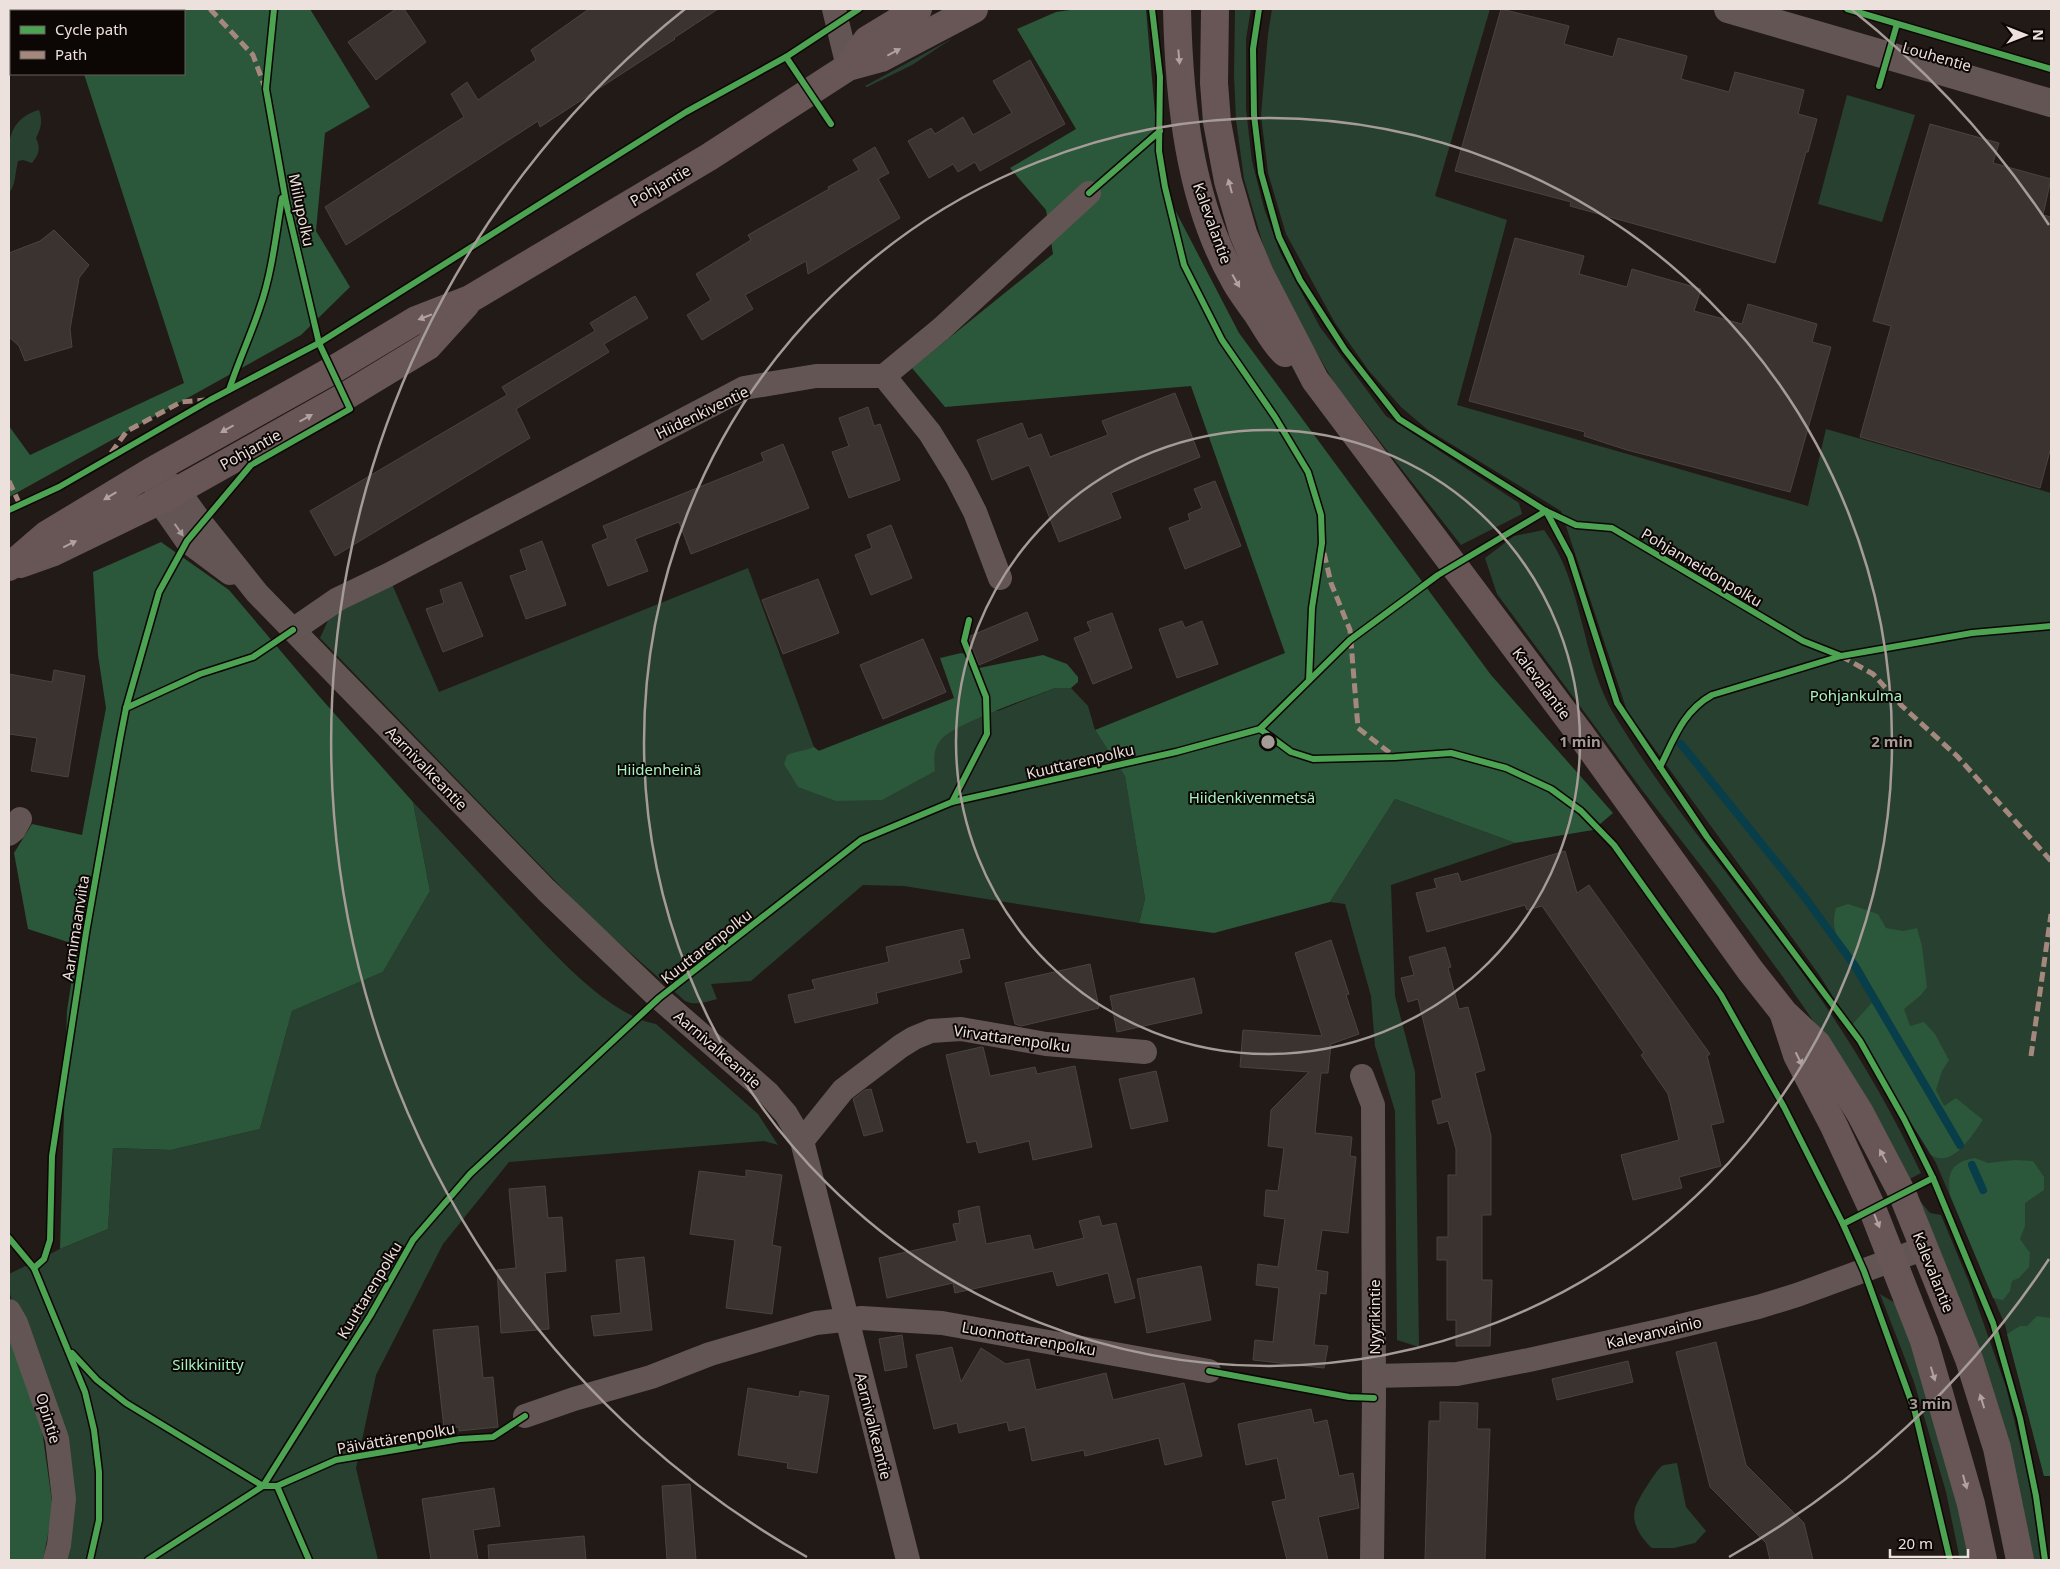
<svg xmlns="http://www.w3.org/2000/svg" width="2060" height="1569" viewBox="0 0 2060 1569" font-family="'Noto Sans',sans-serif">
<rect width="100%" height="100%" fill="#221a16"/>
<g fill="#28402f">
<polygon points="1235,9 1251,9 1246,39 1246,109 1252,161 1264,208 1280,252 1320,327 1386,416 1519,503 1522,514 1461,545 1335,384 1299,323 1277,280 1264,248 1244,179 1236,120 1234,75"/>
<polygon points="1272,9 1490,9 1435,196 1507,220 1457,405 1808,506 1826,429 2051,493 2051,1476 2044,1476 2005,1325 1936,1163 1820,976 1627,711 1561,511 1428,430 1401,407 1369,371 1335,323 1286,234 1268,173 1261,115 1268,34"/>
<polygon points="953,38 912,65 867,87 865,86"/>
<polygon points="1847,95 1915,115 1882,222 1818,204"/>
<path d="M 39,110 C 43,121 41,128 36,138 C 41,149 39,154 32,163 L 23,160 L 18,161 C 15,172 16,185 9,193 C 9,158 0,121 39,110 Z"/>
<path d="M 1544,530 C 1585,585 1580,658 1615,716 C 1668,803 1735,881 1795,963 C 1844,1029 1886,1099 1921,1173 L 1906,1181 L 1829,1044 L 1783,977 L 1715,884 L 1642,790 L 1497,594 L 1485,558 L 1514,536 Z"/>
<path d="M 748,568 L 814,747 L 818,751 L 955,698 L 998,711 L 1055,688 L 1071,688 L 1088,706 L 1095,730 L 1125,775 L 1145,899 L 1139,923 L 904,886 L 863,885 L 751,981 L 711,984 L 717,999 C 706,1002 695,1006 685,1001 L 593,920 L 320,638 L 338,599 L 388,575 L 439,692 Z"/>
<polygon points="1395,799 1515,843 1391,885 1395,996 1415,1072 1419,1347 1397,1340 1395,1111 1375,1046 1371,996 1345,904 1330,902"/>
<path d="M 413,802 C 444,835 474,867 504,900 C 541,939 603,1014 656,1024 L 758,1114 L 778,1145 L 764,1141 L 509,1162 L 443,1244 L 376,1375 L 356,1468 L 378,1560 L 55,1560 L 59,1545 L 38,1383 L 9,1291 L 9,1274 L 60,1249 L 108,1229 L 113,1148 L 171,1150 L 260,1129 L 292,1011 L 383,972 L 430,891 Z"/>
<polygon points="1920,1201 1930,1213 1941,1215 1969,1282 2006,1387 2028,1476 2042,1560 2030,1560 1918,1203"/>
<polygon points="1880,1294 1900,1306 1975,1560 1960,1560 1946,1492 1914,1382"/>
<path d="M 1677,1463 L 1686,1507 L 1706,1531 L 1695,1543 L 1674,1548 L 1652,1548 C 1642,1539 1631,1524 1635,1509 C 1636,1502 1656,1470 1662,1466 C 1666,1464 1673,1464 1677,1463 Z"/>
</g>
<g fill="#2b573a">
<polygon points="64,9 310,9 370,107 325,133 316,231 350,287 301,335 9,497 9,426 30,455 184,383 84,74 184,74 184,11 64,11"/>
<polygon points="1077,9 1146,9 1161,183 1239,333 1491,675 1613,813 1593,830 1515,843 1395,799 1330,902 1214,933 1139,923 1145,899 1125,776 1095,730 1285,653 1191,386 945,407 912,368 1053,254 1046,210 1010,168 1076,129 1017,29 1056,12"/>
<polygon points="161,542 229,590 318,695 413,802 430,891 383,972 292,1011 260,1129 171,1150 113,1148 108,1229 60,1249 67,1011 77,945 28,929 14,853 32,824 82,835 106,708 98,655 93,572"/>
<path d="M 961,653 L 973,656 L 979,668 L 1043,655 L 1067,664 L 1078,677 L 1078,682 L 1071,688 L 1055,688 C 1033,697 950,725 940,741 C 933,750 934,760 935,771 L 882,800 L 836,801 L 798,787 L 784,764 L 787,755 C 796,751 805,751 814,747 L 819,751 L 954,698 L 940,658 Z"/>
<path d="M 1848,904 L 1878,914 L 1886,928 L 1903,931 L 1917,928 L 1922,946 L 1927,987 L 1921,995 L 1904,1009 L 1910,1026 L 1924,1022 L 1935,1034 L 1949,1060 L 1942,1071 L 1936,1090 L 1944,1106 L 1956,1098 L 1983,1120 C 1972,1135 1953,1169 1931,1155 L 1851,1026 L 1877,997 C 1871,987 1866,976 1860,966 C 1845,944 1828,938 1836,908 Z"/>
<path d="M 1975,1158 L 1988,1163 L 2014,1160 L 2033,1161 L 2044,1177 L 2044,1190 L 2025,1203 L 2025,1226 L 2020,1239 L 2030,1253 L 2029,1267 L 2019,1278 L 2012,1281 L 2010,1291 L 2003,1300 L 1993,1298 L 1950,1195 C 1947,1173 1951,1162 1975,1158 Z"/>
<polygon points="2037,1316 2051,1318 2051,1476 2044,1476 2007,1334 2020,1326 2027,1326"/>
<polygon points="9,1334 42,1430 53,1509 43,1560 9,1560"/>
</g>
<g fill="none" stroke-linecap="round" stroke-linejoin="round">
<g stroke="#073e4a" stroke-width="8">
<polyline points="1681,744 1803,895 1855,966 1960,1145"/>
<polyline points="1972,1165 1983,1190"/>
</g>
</g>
<g fill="#3a332f" stroke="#4a433f">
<polygon points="396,9 404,9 426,42 376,80 348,42"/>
<polygon points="589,9 718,9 674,38 675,39 540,127 538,121 346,245 325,207 464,117 451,94 467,82 478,100 536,60 531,50"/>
<polygon points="1501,9 1569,26 1564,44 1613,57 1618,38 1687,56 1681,79 1729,92 1735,72 1804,90 1798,114 1817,119 1808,152 1806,152 1775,263 1570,206 1571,202 1455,171"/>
<polygon points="1030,60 1065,124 980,171 975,162 958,172 953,164 929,178 908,141 931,128 935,134 963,117 973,135 1012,113 993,81"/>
<polygon points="1930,124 1999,143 1993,163 2051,179 2043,215 2051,217 2051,447 2040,488 1860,437 1891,326 1873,321"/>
<polygon points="875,147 889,173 878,179 900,218 808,274 806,261 745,295 753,309 702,340 687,315 711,300 696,274 751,240 748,235 829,189 828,187 859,170 853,160"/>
<polygon points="54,230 89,265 79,278 70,329 72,347 25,361 19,346 9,337 9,253 40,241"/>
<polygon points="1515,238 1584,256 1579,274 1627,287 1632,269 1701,289 1694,311 1742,324 1748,304 1817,324 1812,342 1831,347 1790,492 1627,450 1584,436 1585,432 1469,401"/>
<polygon points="635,296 648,318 604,344 609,352 516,409 530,438 335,556 310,511 507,395 502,387 595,331 590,323"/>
<polygon points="1175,393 1200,457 1111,493 1121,518 1059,542 1029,465 992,480 977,440 1022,423 1028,439 1041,434 1050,457 1108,435 1102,421"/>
<polygon points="868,407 874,426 880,424 900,480 849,498 832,452 849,446 839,418"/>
<polygon points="783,444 809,508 691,554 679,522 635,539 648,571 608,586 592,545 608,538 603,526 764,461 761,453"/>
<polygon points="1215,481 1241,546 1185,569 1169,528 1190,520 1188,514 1202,508 1194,489"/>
<polygon points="891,525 912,578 871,595 855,555 872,548 867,535"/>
<polygon points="542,541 566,605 526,619 510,576 527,570 520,550"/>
<polygon points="818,579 839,633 783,654 762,600"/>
<polygon points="461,582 483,636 443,652 426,609 444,603 440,590"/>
<polygon points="1027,612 1038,640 979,665 968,637"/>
<polygon points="1112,613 1132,668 1093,684 1074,638 1091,631 1087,622"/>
<polygon points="1182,621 1185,628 1202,621 1218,664 1177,678 1159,629"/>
<polygon points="923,639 946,692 883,719 860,665"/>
<polygon points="54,670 85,676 68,777 31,771 37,738 9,734 9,674 52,682"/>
<polygon points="1565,851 1577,893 1589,885 1710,1054 1707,1056 1724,1122 1711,1125 1721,1166 1679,1177 1682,1188 1633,1200 1621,1155 1679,1140 1668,1094 1641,1055 1644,1053 1542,906 1527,910 1525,905 1427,932 1416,893 1437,888 1434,879 1458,873 1461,882"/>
<polygon points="963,929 970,958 959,960 962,972 876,993 878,1003 795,1023 788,995 815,989 812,980 889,962 886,947"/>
<polygon points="1331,940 1349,994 1346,995 1359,1034 1331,1044 1328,1073 1321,1073 1315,1133 1352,1137 1350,1156 1356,1157 1348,1233 1322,1230 1316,1270 1328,1272 1326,1294 1320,1293 1314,1345 1328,1346 1324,1368 1253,1360 1255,1340 1273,1342 1279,1288 1256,1285 1258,1264 1278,1267 1285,1219 1264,1216 1266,1190 1278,1191 1284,1148 1268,1146 1271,1110 1309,1072 1240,1067 1243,1030 1322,1036 1295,953"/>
<polygon points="1445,947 1451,967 1448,968 1459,1009 1468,1007 1485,1070 1475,1073 1491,1136 1491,1215 1482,1215 1482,1280 1492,1280 1490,1346 1456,1346 1456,1320 1447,1320 1447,1260 1437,1260 1437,1237 1448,1237 1448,1175 1456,1175 1456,1149 1448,1121 1438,1124 1432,1101 1442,1098 1418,999 1408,1002 1401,978 1414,975 1409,957"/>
<polygon points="1090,964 1099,1008 1021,1026 1015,1024 1005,983"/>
<polygon points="1194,978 1202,1013 1117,1032 1110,996"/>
<polygon points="981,1047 983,1047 990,1076 1035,1067 1037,1074 1075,1066 1092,1147 1033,1160 1029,1141 979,1153 976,1141 967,1143 946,1055"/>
<polygon points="1156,1071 1168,1121 1131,1129 1119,1079"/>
<polygon points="871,1089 883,1131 864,1136 853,1099 865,1090"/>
<polygon points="746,1170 782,1175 772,1245 781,1247 772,1314 726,1308 735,1240 690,1234 699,1171 746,1177"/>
<polygon points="545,1186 548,1218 562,1217 566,1271 545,1273 549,1329 501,1333 497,1270 516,1268 509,1189"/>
<polygon points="979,1206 986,1244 1030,1235 1034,1250 1084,1238 1079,1221 1099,1216 1102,1226 1116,1223 1135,1298 1115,1303 1108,1273 1057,1286 1053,1271 955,1293 953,1283 887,1298 879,1258 957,1241 953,1224 960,1223 958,1211"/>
<polygon points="644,1257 652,1330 594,1336 591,1316 621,1313 616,1260"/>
<polygon points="1201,1266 1211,1320 1147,1333 1137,1279"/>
<polygon points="478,1326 483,1378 493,1377 498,1427 459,1431 459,1427 444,1428 433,1330"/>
<polygon points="902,1335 907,1367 885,1371 879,1339"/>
<polygon points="1716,1342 1746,1465 1804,1523 1813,1560 1770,1560 1766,1543 1710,1487 1676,1352"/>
<polygon points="952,1347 961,1382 981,1348 1006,1364 1029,1359 1036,1390 1106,1373 1113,1400 1184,1383 1202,1456 1165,1465 1159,1438 1085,1456 1084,1450 1032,1461 1025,1427 1009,1431 1007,1422 959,1433 957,1423 934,1429 916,1355"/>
<polygon points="1628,1361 1633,1382 1557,1400 1552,1379"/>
<polygon points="748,1388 799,1397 800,1391 829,1396 817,1473 787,1468 788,1463 738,1455"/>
<polygon points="1440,1402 1478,1403 1477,1429 1490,1429 1485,1560 1425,1560 1429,1421 1440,1421"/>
<polygon points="1311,1409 1314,1423 1327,1420 1339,1476 1353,1473 1359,1508 1318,1517 1328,1560 1287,1560 1272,1502 1286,1499 1277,1458 1246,1465 1238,1424"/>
<polygon points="690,1484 696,1560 667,1560 662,1486"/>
<polygon points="494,1488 500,1526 473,1530 478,1560 431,1560 422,1499"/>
<polygon points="584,1536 586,1560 489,1560 488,1545"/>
</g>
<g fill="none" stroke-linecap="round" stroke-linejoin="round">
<g stroke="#635554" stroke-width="24">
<polyline points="834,9 848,67"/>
<polyline points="884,376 930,433 957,477 975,512 1000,578"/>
<polyline points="152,471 177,489 202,524 257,593 546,890 659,998 768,1093 786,1114 802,1141 908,1560"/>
<polyline points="155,484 159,501 187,541 230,573"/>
<polyline points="293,630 338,599 388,575 744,388 816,376 884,376 941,329 1089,193"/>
<polyline points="9,834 14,830 20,819"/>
<polyline points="1362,1076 1373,1105 1374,1398 1372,1560"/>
<polyline points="802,1141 843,1090 901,1046 914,1038 931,1031 961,1029 1046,1044 1145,1052"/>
<polyline points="9,1311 16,1323 57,1439 64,1499 59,1545 55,1560"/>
<polyline points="1374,1376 1457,1374 1529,1360 1668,1329 1758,1307 1797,1295 1925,1248"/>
<polyline points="525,1416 574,1399 651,1377 710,1354 816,1323 862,1318 942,1323 1209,1371"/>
</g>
<polyline stroke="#635554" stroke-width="28" points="1728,9 2051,103"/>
<g stroke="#685657" stroke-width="28">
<path d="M 1177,9 C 1179,100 1189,201 1235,281 C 1241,292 1249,302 1256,312 C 1265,325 1273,342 1285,353"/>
<polyline points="1215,9 1214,83 1217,122 1228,181 1243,233 1260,274 1315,380 1581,735 1750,970 1784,1013 1817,1044 1860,1113 1902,1193 1969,1359 1997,1448 2020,1560"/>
<polyline points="848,67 867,40 918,9"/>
<polyline points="20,564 54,552 159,501 344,397 428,346 466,304"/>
<polyline points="9,567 46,535 152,471 331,371 416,320 470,299 709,157 848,67 881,58 974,9"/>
<polyline points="1784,1015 1797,1055 1834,1126 1872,1208 1924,1341 1971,1504 1983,1560"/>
</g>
<g stroke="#a5887d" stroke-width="5" stroke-dasharray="10 5" stroke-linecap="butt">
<polyline points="210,9 253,55 264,85"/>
<polyline points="111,453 127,431 181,402 205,400"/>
<polyline points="9,481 20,505"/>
<polyline points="1324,553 1331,583 1350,630 1358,728 1395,757"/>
<polyline points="1841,656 1873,674 1902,706 1957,756 2051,861"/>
<polyline points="2031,1056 2051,914"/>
</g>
<g stroke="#0c0604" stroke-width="9">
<g id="cycleway">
<polyline points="1152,9 1160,77 1159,151 1165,187 1184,265 1222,340 1275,417 1308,472 1321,515 1322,543 1312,608 1309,680"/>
<polyline points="1259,9 1253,49 1254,115 1261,173 1279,237 1300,280 1345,350 1399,419 1546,511 1576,525 1612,528 1803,641 1841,656"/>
<polyline points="1847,9 2051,69"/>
<polyline points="786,57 831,124"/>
<polyline points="1879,86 1897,24"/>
<polyline points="1089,193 1160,131"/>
<path d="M 229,390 C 238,362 251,335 260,307 C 272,273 276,234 282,198"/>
<polyline points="9,510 59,487 210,400 319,343 686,112 786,57 859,9"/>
<polyline points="1546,511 1570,556 1617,703 1707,837 1860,1041 1904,1119 1933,1178 1993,1323 2020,1418 2036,1496 2045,1560"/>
<polyline points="126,708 200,674 253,657 293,630"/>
<polyline points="1260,729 1291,752 1313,759 1395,757 1451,753 1506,768 1551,789 1581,811 1614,845 1721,995 1784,1107 1843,1224 1864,1271 1915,1412 1950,1560"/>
<path d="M 1660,767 C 1674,739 1683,711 1712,695 L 1841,656 L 1972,633 L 2051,626"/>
<polyline points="952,802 987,734 986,697 964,641 969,620"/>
<polyline points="1843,1224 1933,1178"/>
<polyline points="9,1238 34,1268 85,1392 94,1430 99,1472 99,1520 90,1560"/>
<polyline points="34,1268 44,1259 50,1240 52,1156 86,933 120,739 126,708 159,592 187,541 251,465 350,409 319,343 286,202 266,89 274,9"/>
<polyline points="72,1353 97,1380 126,1403 263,1486 277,1486 309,1560"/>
<polyline points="1209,1371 1349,1397 1374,1398"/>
<polyline points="277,1486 336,1460 460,1439 493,1437 525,1416"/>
<polyline points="148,1560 263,1486 370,1316 413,1240 470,1174 659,998 861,840 952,802 1176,752 1260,729 1350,640 1438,575 1546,511"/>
</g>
</g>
<use href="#cycleway" stroke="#4ca352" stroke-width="6"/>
</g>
<defs><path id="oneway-solid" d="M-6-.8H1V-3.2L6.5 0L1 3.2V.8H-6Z" transform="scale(1.25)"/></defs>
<g fill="#b1a2a0">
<use href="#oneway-solid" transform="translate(894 52) rotate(-28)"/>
<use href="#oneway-solid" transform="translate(1179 57) rotate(85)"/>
<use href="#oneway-solid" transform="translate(1230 186) rotate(-105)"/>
<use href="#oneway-solid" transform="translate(1236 281) rotate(60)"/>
<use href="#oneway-solid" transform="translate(425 317) rotate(159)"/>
<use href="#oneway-solid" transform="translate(306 418) rotate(-29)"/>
<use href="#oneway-solid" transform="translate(227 429) rotate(151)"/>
<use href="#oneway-solid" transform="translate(110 496) rotate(149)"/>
<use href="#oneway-solid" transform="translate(70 544) rotate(-26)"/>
<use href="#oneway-solid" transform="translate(1799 1059) rotate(64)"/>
<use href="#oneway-solid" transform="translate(1883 1156) rotate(-118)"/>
<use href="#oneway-solid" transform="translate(1877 1221) rotate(68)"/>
<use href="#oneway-solid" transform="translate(1933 1374) rotate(73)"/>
<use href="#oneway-solid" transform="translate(1982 1401) rotate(-107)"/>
<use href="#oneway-solid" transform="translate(1965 1482) rotate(74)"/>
</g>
<use fill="#a89b98" href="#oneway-solid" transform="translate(179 530) rotate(55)"/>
<g fill="none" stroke="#a59b97" stroke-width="2.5">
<circle cx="1268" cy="742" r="312"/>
<circle cx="1268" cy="742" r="624"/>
<path d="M2049 1259A936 936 0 0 1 1729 1557M807 1557A936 936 0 0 1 685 9M1851 9A936 936 0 0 1 2049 225"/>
</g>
<g text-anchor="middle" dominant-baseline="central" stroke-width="4" stroke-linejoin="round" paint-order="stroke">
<g font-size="15" fill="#ece1dc" stroke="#0c0604">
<text transform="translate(1937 56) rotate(16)">Louhentie</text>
<text transform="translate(660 185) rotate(-30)">Pohjantie</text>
<text transform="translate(302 210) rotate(78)">Miilupolku</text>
<text transform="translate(1213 223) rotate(70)">Kalevalantie</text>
<text transform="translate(702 412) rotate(-26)">Hiidenkiventie</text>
<text transform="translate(250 449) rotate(-29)">Pohjantie</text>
<text transform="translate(1702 567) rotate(31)">Pohjanneidonpolku</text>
<text transform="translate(1542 683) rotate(53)">Kalevalantie</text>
<text transform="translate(1080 761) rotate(-13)">Kuuttarenpolku</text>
<text transform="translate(427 768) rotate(46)">Aarnivalkeantie</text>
<text transform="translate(75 928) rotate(-81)">Aarnimaanviita</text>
<text transform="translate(706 946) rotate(-38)">Kuuttarenpolku</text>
<text transform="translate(1012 1038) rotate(8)">Virvattarenpolku</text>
<text transform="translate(718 1049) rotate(41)">Aarnivalkeantie</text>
<text transform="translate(1934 1272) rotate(68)">Kalevalantie</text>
<text transform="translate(369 1290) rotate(-59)">Kuuttarenpolku</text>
<text transform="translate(1374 1317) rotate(-90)">Nyyrikintie</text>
<text transform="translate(1654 1332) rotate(-13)">Kalevanvainio</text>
<text transform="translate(1029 1338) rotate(10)">Luonnottarenpolku</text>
<text transform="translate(49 1418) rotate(73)">Opintie</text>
<text transform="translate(874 1426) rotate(76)">Aarnivalkeantie</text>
<text transform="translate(396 1438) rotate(-10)">Päivättärenpolku</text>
</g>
<g font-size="15" fill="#a5f4c0" stroke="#0c0604">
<text x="1856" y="695">Pohjankulma</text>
<text x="659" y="769">Hiidenheinä</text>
<text x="1252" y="797">Hiidenkivenmetsä</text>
<text x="208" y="1364">Silkkiniitty</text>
</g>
</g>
<circle cx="1268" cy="742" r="8" fill="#a59b97" stroke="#0c0604" stroke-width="2.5"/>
<g font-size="15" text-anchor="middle" font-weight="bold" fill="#a59b97" stroke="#0c0604" stroke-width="4" stroke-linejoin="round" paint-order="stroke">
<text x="1580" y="747">1 min</text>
<text x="1892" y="747">2 min</text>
<text x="1930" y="1409">3 min</text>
</g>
<rect width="2060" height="1569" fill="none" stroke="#ece1dc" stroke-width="20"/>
<rect x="10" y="10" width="175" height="65" fill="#0c0604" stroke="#665e5a"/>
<rect x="20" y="26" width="25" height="8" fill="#4ca352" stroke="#665e5a"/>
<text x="55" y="35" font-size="15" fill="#ece1dc">Cycle path</text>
<rect x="20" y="51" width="25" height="8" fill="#a5887d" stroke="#665e5a"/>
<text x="55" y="60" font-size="15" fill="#ece1dc">Path</text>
<g transform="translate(2025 35) rotate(90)" stroke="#0c0604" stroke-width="4" paint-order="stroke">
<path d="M0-4L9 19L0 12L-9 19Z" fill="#ece1dc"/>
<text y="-8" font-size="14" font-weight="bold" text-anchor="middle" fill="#ece1dc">N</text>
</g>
<path d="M1890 1549v8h78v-8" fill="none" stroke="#ece1dc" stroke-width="2.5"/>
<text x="1898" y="1549" font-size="15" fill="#ece1dc" stroke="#0c0604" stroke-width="4" paint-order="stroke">20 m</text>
</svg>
